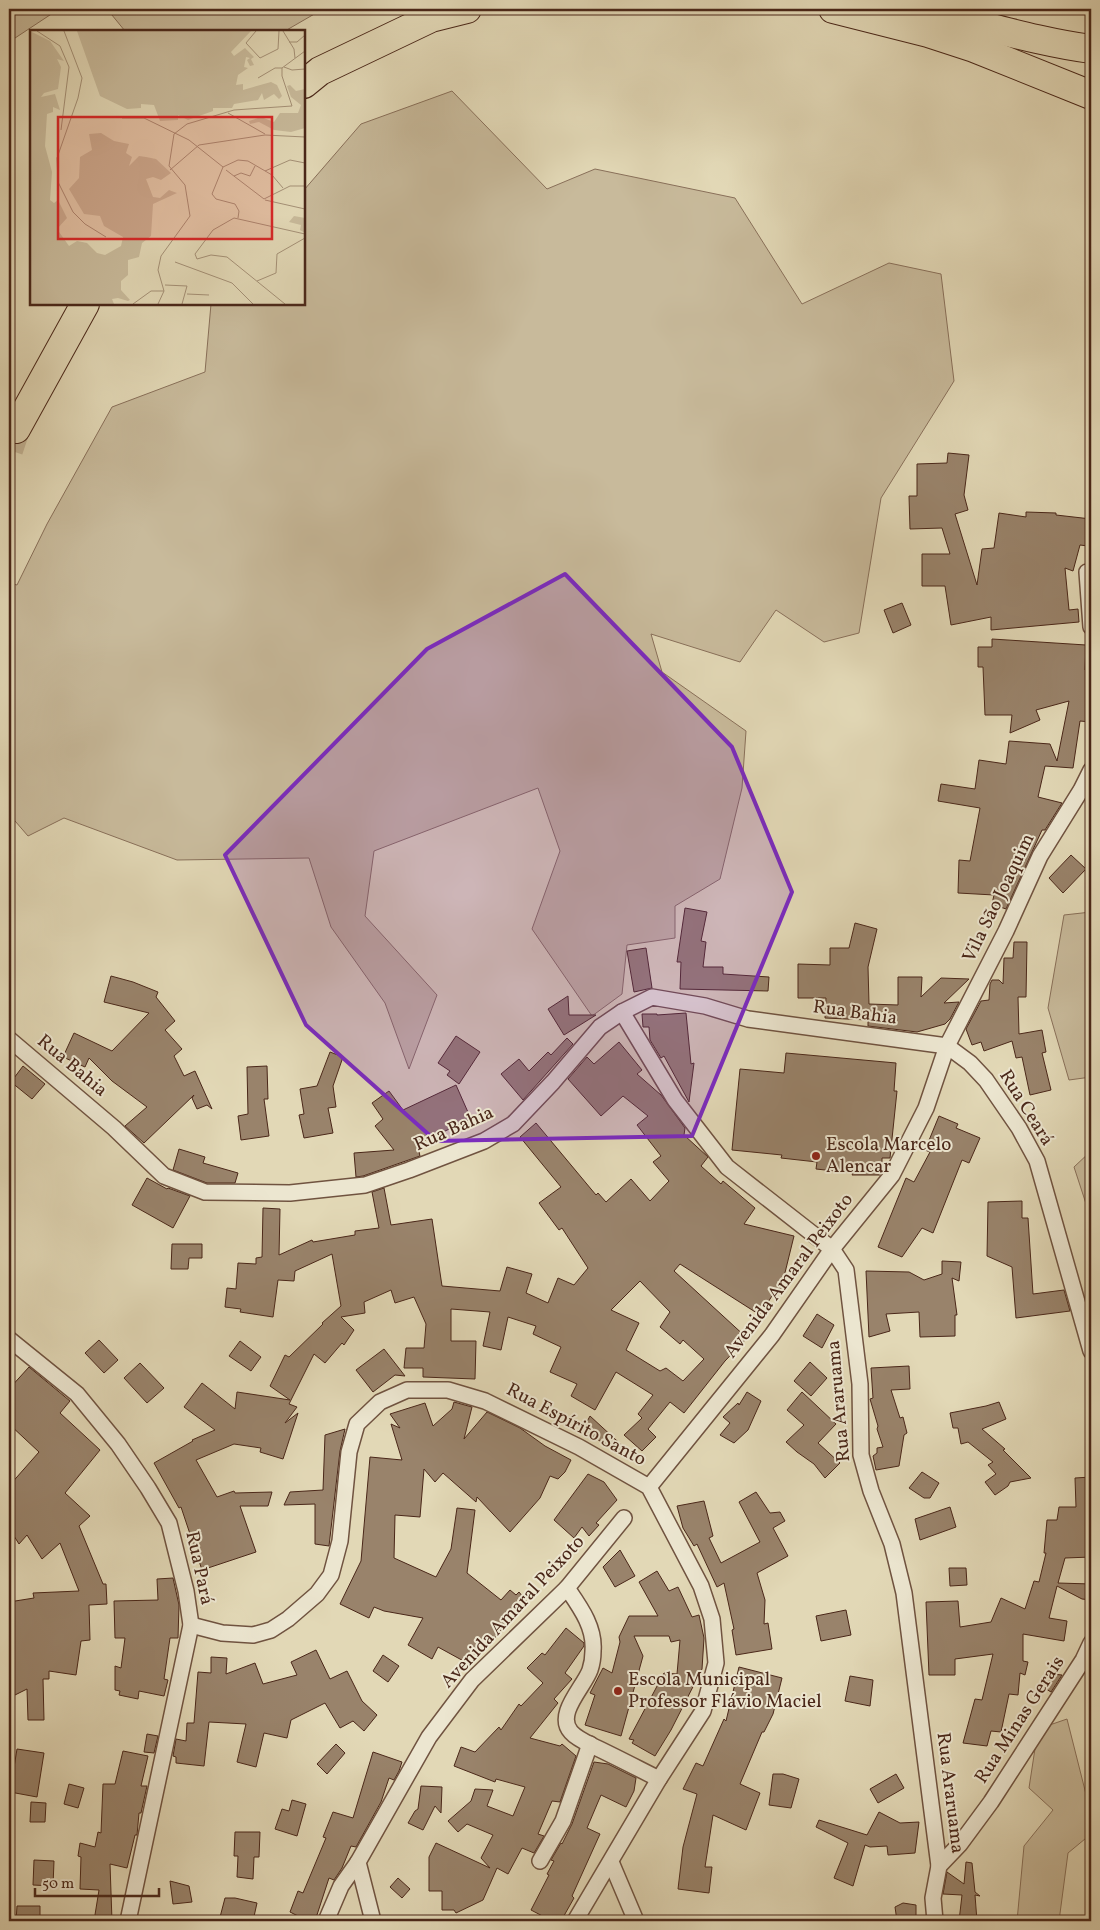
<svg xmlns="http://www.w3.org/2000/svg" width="1100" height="1930" viewBox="0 0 1100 1930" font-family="Vollkorn,serif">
<rect width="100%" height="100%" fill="#e2d8b6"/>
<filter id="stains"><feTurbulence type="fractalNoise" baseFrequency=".004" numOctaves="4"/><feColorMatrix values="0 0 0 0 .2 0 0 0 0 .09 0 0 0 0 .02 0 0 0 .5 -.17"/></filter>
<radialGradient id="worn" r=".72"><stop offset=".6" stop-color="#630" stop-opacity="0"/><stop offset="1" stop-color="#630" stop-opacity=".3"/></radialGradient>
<g fill="#c8ba9b" stroke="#89705a">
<polygon points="9,9 59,9 9,42"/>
<polygon points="107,9 323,9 285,31 125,31"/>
<polygon points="452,91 547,189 595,169 735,198 802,304 889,263 941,274 954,381 881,498 859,633 824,642 776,610 740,662 651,634 662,672 746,731 742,788 720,879 675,906 675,938 627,945 622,994 592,1016 532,929 560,851 538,788 374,851 365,916 437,995 409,1069 385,1003 331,927 309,858 177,860 64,818 28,836 9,814 9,583 17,585 47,524 112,407 205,372 211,304 304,304 304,190 361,124"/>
<polygon points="1091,912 1091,1077 1069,1080 1048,1008 1064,915"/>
<polygon points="1091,1151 1091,1219 1074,1167"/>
<polygon points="1067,1719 1091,1814 1091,1834 1068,1853 1059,1921 1017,1921 1024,1846 1053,1810 1029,1788 1038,1729"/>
</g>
<g fill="#99836b" stroke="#4a2719" fill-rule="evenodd">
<polygon points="948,453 969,455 964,495 968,510 955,514 977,585 982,549 994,548 999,513 1026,517 1026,512 1056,513 1056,515 1091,519 1088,546 1080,545 1073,571 1065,568 1069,610 1078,609 1079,622 991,630 991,617 951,625 945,586 922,586 922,554 950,554 942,528 910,529 909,496 917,496 917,464 947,463"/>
<polygon points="902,603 911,625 893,633 884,610"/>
<polygon points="992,639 1086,645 1085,670 1087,669 1086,705 1091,705 1091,722 1080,721 1073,768 1045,766 1038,797 1062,803 1045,830 1042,830 1006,909 992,904 994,895 958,893 959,860 970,861 980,808 938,801 941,784 975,789 979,760 1006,764 1009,741 1050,744 1057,761 1069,701 1036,710 1040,720 1010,733 1012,715 985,715 983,667 978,667 978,647 992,647"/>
<polygon points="1071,855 1086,869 1063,893 1049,878"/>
<polygon points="685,908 707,912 701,941 706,942 703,967 723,967 723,974 769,977 768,991 680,989 681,962 677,962"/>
<polygon points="855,923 877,929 868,967 869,1004 898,1005 898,977 922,977 921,997 941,978 969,979 944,1003 959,1002 950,1019 945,1024 917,1032 868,1026 868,1020 825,1018 826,998 798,998 798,964 830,965 830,948 849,948"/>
<polygon points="1014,942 1027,942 1026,997 1018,997 1019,1034 1042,1030 1046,1052 1042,1053 1051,1090 1030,1095 1022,1057 1016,1058 1012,1041 984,1051 981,1042 972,1045 966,1029 981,1001 989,1000 990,984 992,980 999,980 1003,984 1004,958 1013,958"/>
<polygon points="646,948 652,988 634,992 627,951"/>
<polygon points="111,976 133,982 158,992 156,997 175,1021 165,1030 182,1049 174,1056 184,1076 195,1071 212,1109 207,1105 197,1109 192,1098 194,1095 144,1143 125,1126 147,1107 112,1081 89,1058 85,1067 63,1057 74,1033 112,1051 149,1013 104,1002"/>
<polygon points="568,996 569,1015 596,1015 564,1035 548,1009"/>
<polygon points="686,1013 691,1064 694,1063 689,1102 664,1056 661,1058 650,1040 649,1027 643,1027 642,1014 657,1014 657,1015"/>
<polygon points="456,1036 480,1052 459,1084 447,1075 450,1071 438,1063"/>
<polygon points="567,1038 573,1044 523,1100 501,1074 519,1059 529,1071 548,1052 551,1055"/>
<path d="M 619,1042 L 642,1070 L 637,1074 L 661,1095 L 685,1128 L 684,1135 L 708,1157 L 701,1166 L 721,1184 L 723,1181 L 755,1208 L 744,1224 L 794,1236 L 780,1293 L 775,1291 L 760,1315 L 680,1264 L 674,1271 L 747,1338 L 725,1361 L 684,1413 L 670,1402 L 648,1429 L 656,1437 L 642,1451 L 624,1435 L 642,1418 L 638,1414 L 653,1395 L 616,1372 L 595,1410 L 571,1396 L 577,1384 L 550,1372 L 561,1347 L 533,1334 L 536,1326 L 508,1317 L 501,1350 L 483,1346 L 490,1312 L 451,1309 L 451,1341 L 476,1341 L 475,1379 L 423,1377 L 423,1368 L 404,1368 L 406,1348 L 424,1348 L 426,1324 L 414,1297 L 395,1303 L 391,1290 L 364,1302 L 365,1313 L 341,1317 L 354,1330 L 344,1345 L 342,1343 L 325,1363 L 314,1354 L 289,1404 L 297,1407 L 285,1423 L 298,1413 L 283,1459 L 260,1452 L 261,1448 L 234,1444 L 196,1460 L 217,1497 L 234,1491 L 235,1493 L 272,1492 L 268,1506 L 240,1506 L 256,1552 L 202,1570 L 181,1507 L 179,1508 L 154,1463 L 193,1441 L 192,1440 L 215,1430 L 184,1407 L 202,1383 L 235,1409 L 237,1392 L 290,1400 L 270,1386 L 285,1355 L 289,1357 L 323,1324 L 322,1323 L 341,1306 L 332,1254 L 295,1271 L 294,1281 L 278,1280 L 273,1317 L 240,1312 L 241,1309 L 225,1307 L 227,1288 L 236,1289 L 238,1263 L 256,1264 L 256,1258 L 262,1257 L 263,1208 L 280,1209 L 279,1255 L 312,1240 L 313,1242 L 355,1235 L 355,1231 L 379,1228 L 372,1192 L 384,1188 L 391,1225 L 432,1219 L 442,1286 L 500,1291 L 507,1267 L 532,1274 L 526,1293 L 548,1303 L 558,1278 L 574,1285 L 588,1268 L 562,1228 L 559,1230 L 539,1203 L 561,1187 L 520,1137 L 536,1123 L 596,1195 L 598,1193 L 606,1202 L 631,1179 L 650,1201 L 669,1181 L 653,1162 L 661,1156 L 637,1125 L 648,1116 L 623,1096 L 601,1116 L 568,1079 L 587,1057 L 594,1064 ZM 640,1281 L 670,1312 L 660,1327 L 680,1344 L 683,1340 L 704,1359 L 683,1381 L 666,1368 L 660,1371 L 626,1350 L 639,1323 L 611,1310 Z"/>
<polygon points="330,1052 343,1057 333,1086 336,1107 328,1108 333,1133 304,1138 299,1115 304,1114 300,1089 317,1086"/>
<polygon points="786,1053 896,1063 894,1091 897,1091 890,1158 882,1158 882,1172 880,1175 852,1175 853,1173 816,1169 817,1162 781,1158 782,1155 732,1150 740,1069 784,1073"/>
<polygon points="23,1066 45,1084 32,1099 11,1082"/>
<polygon points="267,1066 268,1099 264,1099 269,1136 241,1140 238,1116 248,1114 247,1067"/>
<polygon points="456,1085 471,1119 417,1144 420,1156 363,1176 356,1177 354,1153 394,1150 375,1126 383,1119 372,1103 389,1091 403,1110"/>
<polygon points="939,1116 958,1124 956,1128 980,1138 969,1163 962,1160 933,1233 922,1228 902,1257 878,1247 906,1178 914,1182 930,1152 925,1150"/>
<polygon points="179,1149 205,1157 203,1163 238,1173 235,1183 207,1183 173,1170"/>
<polygon points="147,1178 167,1189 168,1188 190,1196 173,1228 132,1205"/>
<polygon points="1022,1201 1022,1218 1028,1218 1033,1294 1064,1290 1070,1311 1016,1318 1012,1267 987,1256 988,1202"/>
<polygon points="172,1244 202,1244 202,1258 189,1258 188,1269 171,1269"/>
<polygon points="942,1261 961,1262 959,1281 952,1278 957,1315 955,1315 955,1336 920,1337 919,1312 886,1314 890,1331 869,1337 866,1271 909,1272 924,1280 942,1274"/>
<polygon points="817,1314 834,1325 822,1348 803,1336"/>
<polygon points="99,1340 118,1360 104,1373 85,1353"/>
<polygon points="240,1341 261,1357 251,1371 229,1356"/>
<polygon points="384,1349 405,1376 395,1375 373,1392 356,1370"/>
<polygon points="810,1362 827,1378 811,1396 794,1381"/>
<polygon points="140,1363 164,1388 147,1403 124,1378"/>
<polygon points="909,1366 910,1389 891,1390 900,1418 903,1417 907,1433 904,1435 899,1466 876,1470 873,1456 877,1453 877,1448 883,1447 877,1429 878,1426 870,1399 873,1398 871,1368"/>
<polygon points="29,1367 70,1401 60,1413 100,1450 65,1493 90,1516 79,1526 103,1584 106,1584 107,1604 89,1605 90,1640 81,1641 76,1675 49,1671 49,1679 43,1679 44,1720 28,1720 27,1689 9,1698 9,1602 34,1598 33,1593 79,1591 60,1543 42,1559 27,1535 19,1544 9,1528 9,1486 39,1452 9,1424 9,1389"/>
<polygon points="747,1392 761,1401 748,1430 734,1443 720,1435 730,1423 723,1417 738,1403 739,1405"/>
<polygon points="802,1392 836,1424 818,1443 840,1463 825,1478 814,1464 797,1452 786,1442 804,1425 787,1410"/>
<polygon points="454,1402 472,1407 464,1439 487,1412 520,1428 545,1446 571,1460 565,1472 558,1479 550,1476 540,1498 510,1532 477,1497 476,1502 443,1473 435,1482 424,1469 420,1517 395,1515 394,1558 436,1577 451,1549 457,1508 475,1510 467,1573 501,1600 510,1590 516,1595 519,1592 527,1602 506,1624 486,1649 480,1644 469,1664 438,1647 432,1659 408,1645 423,1618 384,1611 374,1607 369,1618 340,1604 361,1561 370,1457 402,1460 391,1424 400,1428 390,1414 425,1403 433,1426 452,1409"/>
<polygon points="999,1402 1006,1419 982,1429 1005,1449 1003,1450 1031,1478 1010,1482 1008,1486 995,1495 985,1482 996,1474 988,1465 993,1462 968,1442 961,1444 958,1428 953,1428 950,1413 986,1406"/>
<polygon points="590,1416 627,1450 621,1456 583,1429"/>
<polygon points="345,1429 340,1451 329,1546 315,1544 315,1504 284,1505 290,1492 323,1490 325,1435"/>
<polygon points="922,1472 939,1483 930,1498 924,1498 909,1488"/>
<polygon points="588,1474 604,1482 617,1500 596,1523 599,1525 589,1536 582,1527 574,1538 554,1520"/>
<polygon points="1091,1477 1091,1510 1086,1536 1091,1534 1091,1557 1065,1558 1058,1583 1091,1584 1091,1600 1082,1599 1057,1586 1049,1618 1067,1621 1064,1641 1023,1634 1023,1661 1028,1662 1025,1675 1020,1673 1018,1695 1009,1694 1001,1732 991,1731 987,1746 963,1743 975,1699 982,1700 993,1654 955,1659 955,1675 929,1675 926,1602 958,1601 960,1627 991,1622 1001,1598 1025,1609 1034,1581 1039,1582 1046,1553 1044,1553 1047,1520 1057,1520 1059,1507 1076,1507 1075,1478"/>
<polygon points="756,1492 770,1513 780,1512 785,1521 773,1528 788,1556 757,1573 765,1600 764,1624 768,1623 772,1649 736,1655 732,1630 734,1629 724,1583 717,1587 697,1544 694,1546 683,1528 677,1506 704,1501 713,1536 709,1538 721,1563 760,1542 739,1502"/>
<polygon points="950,1507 956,1527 920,1540 915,1519"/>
<polygon points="620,1550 635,1576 615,1587 603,1567"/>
<polygon points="949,1568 966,1568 967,1585 950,1586"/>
<polygon points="657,1571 669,1591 678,1587 692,1617 699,1615 704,1638 702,1669 671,1730 655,1756 632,1743 634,1740 629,1739 664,1673 677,1674 680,1640 671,1642 669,1636 634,1636 643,1656 621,1736 585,1725 595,1695 590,1693 603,1668 612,1673 620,1642 619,1637 629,1616 658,1616 639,1582"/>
<polygon points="173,1578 179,1605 178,1638 170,1638 164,1679 168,1680 164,1696 139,1691 138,1699 119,1695 120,1691 115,1690 115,1666 121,1668 125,1638 115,1638 114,1601 158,1600 157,1579"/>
<polygon points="846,1610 851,1635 821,1641 816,1616"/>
<polygon points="566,1628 584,1643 584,1646 565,1673 572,1679 554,1699 558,1703 530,1738 560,1746 562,1744 576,1756 560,1802 552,1801 538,1834 544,1836 534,1853 522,1848 508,1874 497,1868 483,1900 456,1913 454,1910 442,1910 442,1891 429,1891 429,1857 436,1843 490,1868 481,1858 493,1835 467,1824 458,1832 448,1821 471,1801 475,1789 493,1790 487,1806 513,1816 525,1787 496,1779 495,1782 454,1766 461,1747 475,1752 499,1727 501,1730 519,1704 521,1706 543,1683 527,1668 542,1653 545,1655"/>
<polygon points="316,1650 330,1679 347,1671 362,1701 377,1715 364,1731 353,1721 340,1728 325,1703 291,1720 287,1738 264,1733 256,1767 237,1762 246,1724 209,1722 204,1766 176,1763 176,1757 173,1756 176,1739 186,1741 187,1723 194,1723 198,1672 211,1673 211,1657 227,1658 226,1674 255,1663 263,1684 297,1675 291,1662"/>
<polygon points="383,1655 399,1666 388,1682 373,1671"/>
<polygon points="739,1667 782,1678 773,1714 764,1732 762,1732 740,1784 760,1793 746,1830 713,1815 705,1867 712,1867 709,1893 678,1889 683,1847 697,1794 683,1789 696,1763 703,1766 724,1719 726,1721"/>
<polygon points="1052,1674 1062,1675 1051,1692 1046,1689"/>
<polygon points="850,1676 873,1680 870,1706 845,1701"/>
<polygon points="147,1734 158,1736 154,1753 144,1752"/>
<polygon points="336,1744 345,1753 327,1774 317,1764"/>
<polygon points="17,1749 44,1753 37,1797 10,1792"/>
<polygon points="123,1751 148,1756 141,1786 147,1786 141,1813 139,1813 137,1835 135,1835 127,1868 110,1864 112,1921 94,1921 99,1890 80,1889 81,1857 78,1856 80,1843 95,1847 98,1832 101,1833 103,1784 115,1784"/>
<polygon points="373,1752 402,1762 399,1771 394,1780 389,1778 381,1802 356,1847 351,1846 342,1868 334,1880 329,1878 315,1921 308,1921 290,1912 298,1891 303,1893 326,1838 323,1837 333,1812 353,1818"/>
<polygon points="594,1762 608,1764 636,1778 634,1791 626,1807 601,1795 587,1828 600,1834 572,1896 574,1898 561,1921 552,1921 531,1910 549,1875 547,1874 554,1861 551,1860 561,1843 562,1844 572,1824"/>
<polygon points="773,1774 783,1774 799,1779 791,1808 769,1805"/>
<polygon points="896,1774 904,1788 878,1803 870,1789"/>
<polygon points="69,1784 84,1788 78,1808 64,1804"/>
<polygon points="421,1786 442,1787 441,1813 435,1806 423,1830 408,1823 415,1811 418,1809"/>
<polygon points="292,1800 306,1804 297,1836 275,1829 282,1809 289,1811"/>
<polygon points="31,1802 46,1803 45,1822 30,1822"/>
<polygon points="879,1812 900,1823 919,1822 915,1853 888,1855 887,1846 870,1847 865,1845 853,1886 834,1878 848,1843 816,1827 819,1820 867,1835"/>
<polygon points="235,1832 260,1832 259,1857 254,1857 253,1879 237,1877 238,1856 234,1856"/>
<polygon points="34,1860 54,1861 53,1886 33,1885"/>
<polygon points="966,1862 972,1863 975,1892 980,1896 975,1895 977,1921 959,1921 962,1895 943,1894 947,1872 964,1884"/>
<polygon points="398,1878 410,1889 402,1898 390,1887"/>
<polygon points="170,1881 189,1886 192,1902 173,1904"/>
<polygon points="225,1898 235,1898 257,1903 253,1921 219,1921"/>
<polygon points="903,1903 916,1905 916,1921 897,1921 895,1907"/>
<polygon points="17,1906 40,1906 40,1921 16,1921"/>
</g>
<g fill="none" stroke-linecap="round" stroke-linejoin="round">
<polyline stroke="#c4b597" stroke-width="28" stroke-dasharray="28 14" stroke-linecap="butt" points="9,450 16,429"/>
<g stroke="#705340" stroke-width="18">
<g id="minor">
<polyline points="1087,572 1091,627"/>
<polyline points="622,1012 675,1100 727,1167 832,1249 846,1270 860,1384 861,1455 871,1491 892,1544 904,1593 939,1866"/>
<polyline points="9,1039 114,1128 164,1176 205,1192 290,1193 365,1185 409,1170 484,1141 513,1124 553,1082 600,1027 622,1012 652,997 705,1006 748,1019 947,1046 970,1063 986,1080 1019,1128 1037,1161 1091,1351"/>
<polyline points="9,1339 77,1394 118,1444 148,1488 169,1523 186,1591 191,1625 128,1921"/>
<polyline points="649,1487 772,1335 832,1249 892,1175 926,1108 947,1046 1006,931 1040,856 1081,790 1091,770"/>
<path d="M 567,1588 C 580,1607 595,1627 593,1651 C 593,1656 592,1664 590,1670 C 584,1687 555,1714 571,1732 C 577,1739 589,1744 597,1748 C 618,1758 639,1769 659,1779"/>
<polyline points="191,1625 222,1633 253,1635 271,1630 288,1619 317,1594 331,1575 340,1541 349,1452 357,1424 380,1402 407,1390 448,1390 485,1401 579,1447 649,1487 701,1586 712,1619 716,1663 703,1711 659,1779 575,1921"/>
<polyline points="540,1861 563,1821 590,1744"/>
<polyline points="611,1862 636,1921"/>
<polyline points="326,1921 341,1886 358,1862"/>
<polyline points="373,1921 358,1862 429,1737 472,1680 567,1588 624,1518"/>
<polyline points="935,1921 933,1898 939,1866 960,1844 991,1802 1083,1660 1091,1643"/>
</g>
</g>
<g stroke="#4a2719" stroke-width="30">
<g id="motorway">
<polyline points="833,9 928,33 974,48 1091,95"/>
<path d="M 912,9 C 972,21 1031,41 1091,49"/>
<polyline points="304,84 320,71 431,18 467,9"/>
<polyline points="16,429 85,304"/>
</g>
</g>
<use href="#minor" stroke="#ece6d0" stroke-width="15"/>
<use href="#motorway" stroke="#e2d8b6" stroke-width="28"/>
</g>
<path fill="#7b2cbf" fill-opacity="0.2" stroke="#7b2cbf" stroke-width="4" stroke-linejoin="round" d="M 565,574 L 732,747 L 792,892 L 692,1136 L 436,1141 L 306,1025 L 225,855 L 427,649 Z"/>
<g fill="#8f2418" stroke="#ece6d0" stroke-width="2">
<circle cx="816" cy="1156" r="5"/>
<circle cx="618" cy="1691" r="5"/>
</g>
<g text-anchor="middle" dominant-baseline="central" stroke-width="4" stroke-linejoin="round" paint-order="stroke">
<g font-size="19" fill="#4a2719" stroke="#ece6d0">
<text transform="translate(999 898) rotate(-64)">Vila São Joaquim</text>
<text transform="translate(855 1013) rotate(8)">Rua Bahia</text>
<text transform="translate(72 1066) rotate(40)">Rua Bahia</text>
<text transform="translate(1026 1108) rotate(58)">Rua Ceará</text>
<text transform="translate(454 1129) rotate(-24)">Rua Bahia</text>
<text transform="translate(789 1276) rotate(-53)">Avenida Amaral Peixoto</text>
<text transform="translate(839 1401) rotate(-95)">Rua Araruama</text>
<text transform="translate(576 1425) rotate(28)">Rua Espírito Santo</text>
<text transform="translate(199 1568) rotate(78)">Rua Pará</text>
<text transform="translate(513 1612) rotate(-47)">Avenida Amaral Peixoto</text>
<text transform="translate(1020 1720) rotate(-57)">Rua Minas Gerais</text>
<text transform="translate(950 1793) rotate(83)">Rua Araruama</text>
</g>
<g font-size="19" fill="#4a2719" stroke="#ece6d0" text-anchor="start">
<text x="826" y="1145">Escola Marcelo<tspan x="826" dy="22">Alencar</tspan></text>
<text x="628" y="1680">Escola Municipal<tspan x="628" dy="22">Professor Flávio Maciel</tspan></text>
</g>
</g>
<g transform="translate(30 30)">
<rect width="275" height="275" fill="#e2d8b6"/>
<path d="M 0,1 L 20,11 L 34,31 L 27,29 L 31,37 L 28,59 L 14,63 L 11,67 L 25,64 L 30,80 L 23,77 L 23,82 L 17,84 L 15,116 L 22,142 L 20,170 L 24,173 L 28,170 L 37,188 L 27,199 L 39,216 L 47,211 L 57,213 L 67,223 L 75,225 L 91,216 L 93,207 L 74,196 L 70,186 L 54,184 L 39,159 L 49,148 L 50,127 L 62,120 L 59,104 L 71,103 L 84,111 L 99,114 L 96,123 L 102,127 L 99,136 L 109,126 L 116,127 L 126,129 L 141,143 L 131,150 L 123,147 L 116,149 L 123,167 L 130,168 L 139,160 L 147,163 L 123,174 L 121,206 L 112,213 L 109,227 L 98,230 L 98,245 L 91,251 L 91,260 L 100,270 L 98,271 L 88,268 L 82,269 L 84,274 L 0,274 ZM 47,1 L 221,1 L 201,22 L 204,26 L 215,18 L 224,27 L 221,29 L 224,35 L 220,36 L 217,30 L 220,28 L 216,27 L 214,37 L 218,38 L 208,45 L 206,55 L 213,54 L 213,60 L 241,52 L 247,55 L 252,66 L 249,69 L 244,64 L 234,70 L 232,63 L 228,70 L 204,74 L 202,78 L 183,78 L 183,81 L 158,90 L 148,85 L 148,90 L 130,91 L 124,75 L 111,74 L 111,78 L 97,79 L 70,66 ZM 260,55 L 266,61 L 275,59 L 275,98 L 261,102 L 244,100 L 229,92 L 220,94 L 219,91 L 231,87 L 244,92 L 250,83 L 268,83 L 271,75 L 261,67 L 257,56 ZM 264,186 L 275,188 L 275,203 L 270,200 L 271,195 L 259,192 Z" fill="#c8ba9b"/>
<path fill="none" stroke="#a59177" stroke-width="1" d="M 7,1 L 30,16 L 39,37 L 31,100M 34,1 L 52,48 L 48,68 L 27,128 L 28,152 L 43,182 L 55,194 L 76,207M 226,1 L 216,13 L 230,28 L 248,19 L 249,1M 253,1 L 264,19 L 265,28M 259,12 L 267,12 L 275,5M 254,37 L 262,40 L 275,39M 228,48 L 245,38 L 252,38 L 275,21M 198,83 L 235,104M 92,88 L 114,88 L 159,110 L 193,137M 144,104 L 157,94 L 204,80 L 262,76 L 252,46 L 252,38M 140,140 L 169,115 L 235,105 L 275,107M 196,140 L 234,169 L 260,156 L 275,156M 235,141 L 260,130 L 275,133M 204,146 L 211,143 L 220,146 L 225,136M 235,170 L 275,179M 208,188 L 209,181 L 205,174 L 186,169 L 182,164 L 193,137 L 208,130 L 218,131 L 242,145 L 253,158M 145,232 L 202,253 L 223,274M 227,251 L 246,243 L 247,224 L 275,208M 135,255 L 157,256 L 152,274M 157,264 L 179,265M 103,274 L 121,261 L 134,261M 128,274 L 134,261 L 128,240 L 131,226 L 160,186 L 155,155 L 139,136 L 144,104M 255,274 L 197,227 L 181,225 L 167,229 L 165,224 L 183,200 L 204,188 L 275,204"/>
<path fill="#d62828" fill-opacity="0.15" stroke="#d62828" stroke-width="2.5" d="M 28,87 L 242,87 L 242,209 L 28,209 Z"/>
<rect width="275" height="275" fill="none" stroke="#4a2719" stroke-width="2.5"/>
</g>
<rect width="1100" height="1930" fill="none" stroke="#e2d8b6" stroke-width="30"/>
<rect x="10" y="10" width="1080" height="1910" fill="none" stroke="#4a2719" stroke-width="2.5"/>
<rect x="15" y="15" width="1070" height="1900" fill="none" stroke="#4a2719"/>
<path d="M35 1888v8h124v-8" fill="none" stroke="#4a2719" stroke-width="2.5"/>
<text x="42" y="1888" font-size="15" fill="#4a2719" stroke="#ece6d0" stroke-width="4" paint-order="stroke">50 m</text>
<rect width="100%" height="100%" filter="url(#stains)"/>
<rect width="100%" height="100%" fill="url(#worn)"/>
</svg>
